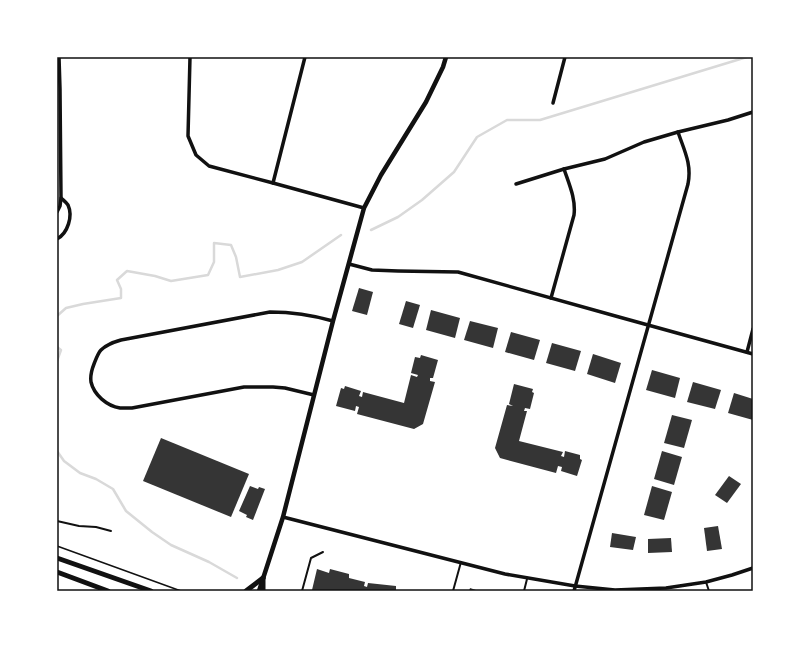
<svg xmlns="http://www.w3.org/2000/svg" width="810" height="648" viewBox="0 0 810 648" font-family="Figtree,sans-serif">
<rect width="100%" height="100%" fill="#fff"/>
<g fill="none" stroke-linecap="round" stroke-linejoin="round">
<g stroke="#d9d9d9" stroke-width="2.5">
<polyline points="371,230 398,217 422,200 454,172 477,137 507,120 540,120 747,57"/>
<polyline points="57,316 66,308 83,304 121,298 121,289 117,280 127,271 155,276 171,281 208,275 214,262 214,243 231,245 236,257 240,277 278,270 302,262 341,235"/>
<polyline points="57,347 61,350 57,361"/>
<polyline points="57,451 64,461 80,473 96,479 113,489 126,511 152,532 171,545 209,562 237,578"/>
</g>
</g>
<g fill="#353535">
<polygon points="359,288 373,292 367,315 352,311"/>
<polygon points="406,301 420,305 413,328 399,324"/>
<polygon points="431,310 460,318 455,338 426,330"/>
<polygon points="470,321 498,328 493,348 464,340"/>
<polygon points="511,332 540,340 534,360 505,352"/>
<polygon points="552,343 581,351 575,371 546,363"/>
<polygon points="593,354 621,363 615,383 587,374"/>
<polygon points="421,355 438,360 433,378 430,378 430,381 435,382 423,424 414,429 357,414 359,407 356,406 355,411 336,406 341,388 344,389 345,386 361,391 359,396 362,397 363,392 404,403 411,375 417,377 418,375 411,373 415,357 420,358"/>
<polygon points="652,370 680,378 675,398 646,390"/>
<polygon points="693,382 721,390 715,409 687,402"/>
<polygon points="514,384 533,389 532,392 534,393 530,409 525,408 524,411 527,411 519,441 563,452 561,456 564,457 565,451 580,455 580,459 582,460 577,476 561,471 562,467 558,466 556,473 500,458 495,448 507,405 513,406 509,404"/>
<polygon points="734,393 753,399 753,420 728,413"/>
<polygon points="672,415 692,420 684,448 664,443"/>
<polygon points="161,438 249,474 231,517 143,481"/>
<polygon points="662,451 682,457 674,485 654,479"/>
<polygon points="729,476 741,484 727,503 715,495"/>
<polygon points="250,486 258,489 259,487 265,489 253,520 246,517 247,515 239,511"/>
<polygon points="652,486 672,492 664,520 644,515"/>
<polygon points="718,526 722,549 707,551 704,528"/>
<polygon points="612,533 636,537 633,550 610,547"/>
<polygon points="671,538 672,552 648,553 648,539"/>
<polygon points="317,569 329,573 330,569 349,574 349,578 365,582 364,586 367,587 368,583 396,586 396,591 315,591 312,590"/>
<polygon points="470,588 479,591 469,591"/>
</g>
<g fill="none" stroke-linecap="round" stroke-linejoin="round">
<polyline stroke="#111" stroke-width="1.5" points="57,546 181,591"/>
<g stroke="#111" stroke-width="2">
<polyline points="57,521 79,526 96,527 111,531"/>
<polyline points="706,582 709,591"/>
<polyline points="302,591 311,558 323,552"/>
<polyline points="453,591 461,562"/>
<polyline points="524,591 527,579"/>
</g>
<g stroke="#111" stroke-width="3.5">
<polyline points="190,57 188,136 196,155 209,166 273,183 364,208"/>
<polyline points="553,103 565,57"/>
<polyline points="273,183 305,57"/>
<polyline points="516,184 564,169 605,159 644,142 678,132 728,120 753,112"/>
<polyline points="57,212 60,206 61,198 60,89 59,57"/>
<path d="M 57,239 C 68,233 73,216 68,205 C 66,202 63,200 61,198"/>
<polyline points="349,264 372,270 398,271 458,272 619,317 753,354"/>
<path d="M 551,298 L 574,215 C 576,199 569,184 564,169"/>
<polyline points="747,352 753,329"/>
<path d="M 314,395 L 285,388 L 273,387 L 244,387 L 132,408 C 128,408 124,408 120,408 C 107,406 94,395 91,382 C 90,375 92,369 94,364 C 96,359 98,353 101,350 C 107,344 114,342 121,340 L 270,312 C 291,312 312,315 333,321"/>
<polyline points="283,517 505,574 575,586 615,590 666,588 706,582 732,575 753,568"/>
<path d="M 574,591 L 688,184 C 692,164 684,150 678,132"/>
</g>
<polyline stroke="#111" stroke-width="4.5" points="259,591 283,517 333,321 364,208 381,175 426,102 443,67 446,57"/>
<g stroke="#111" stroke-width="5">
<polyline points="57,558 151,591"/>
<polyline points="57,572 108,591"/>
<polyline points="246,591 263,578"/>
<polyline points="263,591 263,578"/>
</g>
</g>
<rect width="810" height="648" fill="none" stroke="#ffffff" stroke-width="116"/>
<rect x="58" y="58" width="694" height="532" fill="none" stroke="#111" stroke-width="1.5"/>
</svg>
